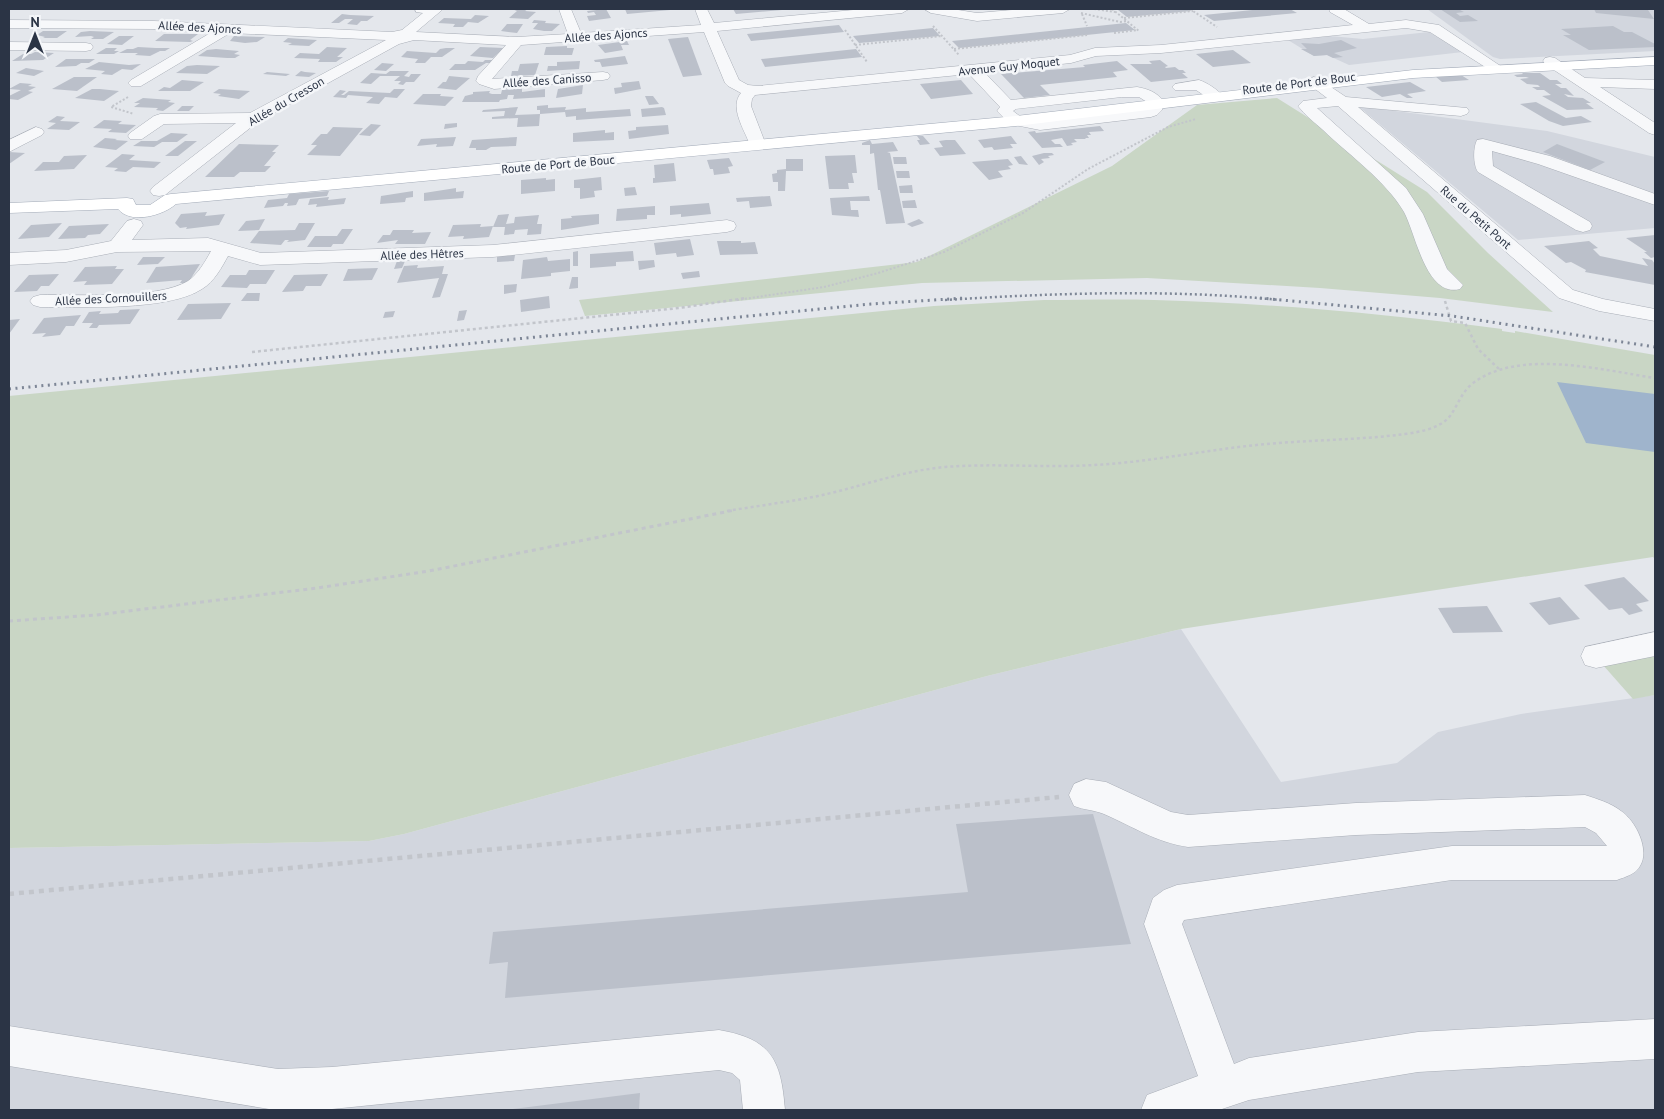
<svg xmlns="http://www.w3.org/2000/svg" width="1664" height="1119" viewBox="0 0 1664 1119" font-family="'PT Sans',sans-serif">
<rect width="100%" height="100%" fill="#e4e7ec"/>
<g fill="#d2d6de">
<polygon points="1427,9 1655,9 1655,51 1500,59 1493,57"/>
<polygon points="1429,32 1463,52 1349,65 1327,55 1314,56 1288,40 1330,36 1363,39"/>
<polygon points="1358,106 1547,131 1655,157 1655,228 1518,240"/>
<polygon points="1181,629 1281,782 1397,763 1438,732 1521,714 1655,695 1655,1110 9,1110 9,848 369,841 404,834 987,676"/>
</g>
<g fill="#c9d6c5">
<polygon points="1277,98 1427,192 1488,253 1553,312 1440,298 1320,288 1147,278 922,283 585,316 579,300 917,262 1112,166 1197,105"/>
<path d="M 1044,300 C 1081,300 1117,299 1154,300 C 1270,303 1386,314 1502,329 L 1502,331 L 1515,333 L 1515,331 L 1655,355 L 1655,559 L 1653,557 L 1181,629 L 987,676 L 404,834 L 369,841 L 9,848 L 9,396 L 934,306 Z"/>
<polygon points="1655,654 1655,695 1633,699 1603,665"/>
</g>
<polygon fill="#9fb4cc" points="1557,382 1655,394 1655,452 1586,443"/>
<g fill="#bbc0ca">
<polygon points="512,9 528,9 525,11 536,12 528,19 509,18 517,11"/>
<polygon points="606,9 611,18 589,21 587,16 596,15 594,12 588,13 587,11"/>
<polygon points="625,9 670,9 670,10 627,14"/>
<polygon points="733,9 782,9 782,10 736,14"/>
<polygon points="1135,9 1189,9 1191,11 1127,17 1118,10"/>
<polygon points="1262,9 1290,9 1297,13 1214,21 1204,15"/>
<polygon points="1440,9 1458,9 1464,12 1456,13 1460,16 1468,15 1478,21 1460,22"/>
<polygon points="1594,9 1648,10 1654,19 1596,13"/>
<polygon points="342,14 350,15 374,16 367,21 361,21 357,25 347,24 353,19 345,19 339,23 331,23"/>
<polygon points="475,15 489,16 478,23 468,22 463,27 453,27 455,24 438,23 444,18 471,19"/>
<polygon points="534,20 546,21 545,23 560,24 552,31 544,31 533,29 538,23 532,23"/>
<polygon points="1126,23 1135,30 959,48 952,41"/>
<polygon points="507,24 523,24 517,33 501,31"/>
<polygon points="839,25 844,32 751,41 747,34"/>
<polygon points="1613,26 1624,32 1632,32 1655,44 1655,47 1589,50 1563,35 1571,35 1561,29"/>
<polygon points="933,28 940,36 859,43 853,36"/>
<polygon points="43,31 67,31 57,38 43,38 45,37 37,35"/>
<polygon points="90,31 114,32 103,39 91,39 94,37 91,36 75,37 81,32"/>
<polygon points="164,34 198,34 190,40 193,41 190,42 155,41"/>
<polygon points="119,36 134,36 122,45 107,44"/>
<polygon points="234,36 265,37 257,42 245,43 230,41"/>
<polygon points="688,37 702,75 683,77 668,39"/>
<polygon points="288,38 317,40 309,46 288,45 292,43 283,42"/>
<polygon points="1341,40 1357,48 1334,53 1343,57 1333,58 1327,55 1314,56 1301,49 1307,49 1301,43 1319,44"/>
<polygon points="627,41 629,45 621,45 623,50 605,53 598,45"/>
<polygon points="567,46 567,48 574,48 572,55 544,55 546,47"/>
<polygon points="138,47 156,48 170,48 165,51 160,51 150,56 135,55 138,53 119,53 127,49 133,49"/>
<polygon points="327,47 347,48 337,57 343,57 336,62 318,62 320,59 294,58 300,53 319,54"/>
<polygon points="480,47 504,48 493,58 470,56"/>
<polygon points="106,48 117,48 114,51 119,51 114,54 96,54"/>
<polygon points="446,48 455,48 442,57 431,57 425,63 415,63 418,59 401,57 407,51 436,53 440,49"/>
<polygon points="216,49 239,51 234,54 240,55 235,58 227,58 198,56 207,50"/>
<polygon points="856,49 862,57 765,67 761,59"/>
<polygon points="1233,50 1251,63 1213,67 1196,54"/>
<polygon points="35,52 54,53 43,60 12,61 23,54 31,54"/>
<polygon points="625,56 628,64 602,67 600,62 595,62 594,60"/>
<polygon points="66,59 95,59 89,63 81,63 76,66 55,67"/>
<polygon points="485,60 495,60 492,63 486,63 475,70 449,70 455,64 465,64 468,61 483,62"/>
<polygon points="1160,60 1168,66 1165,67 1166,68 1175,67 1179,70 1183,70 1186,73 1182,73 1188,78 1151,82 1130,64 1152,64 1149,61"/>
<polygon points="580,61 579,69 547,71 548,66 557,66 557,62"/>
<polygon points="1117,61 1128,70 1113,72 1117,77 1040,85 1050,95 1024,98 1001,74 1085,67 1083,65"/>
<polygon points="99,62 129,65 141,64 132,70 122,69 112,75 101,74 105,71 85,69"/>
<polygon points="382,63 394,64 386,71 374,70"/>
<polygon points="539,63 535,75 511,76 512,71 518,71 520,64"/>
<polygon points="197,65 220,66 207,74 176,73 187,66"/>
<polygon points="26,68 44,71 34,76 16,73"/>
<polygon points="301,71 305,72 316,73 309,77 295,76"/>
<polygon points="390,71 409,71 404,76 409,77 411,74 421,74 414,82 406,82 403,85 398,84 401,81 394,81 400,76 380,76 371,84 360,83 371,73 386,74"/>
<polygon points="267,72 290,74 286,76 263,74"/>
<polygon points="1522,73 1540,73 1550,80 1557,80 1562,84 1555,84 1561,88 1566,88 1574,96 1564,94 1568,97 1583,98 1591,103 1586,103 1594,109 1567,110 1542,96 1551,95 1544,90 1537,90 1532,87 1540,87 1538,85 1527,84 1520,79 1529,78 1526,77 1517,77 1514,75 1523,74"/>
<polygon points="1461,75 1469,80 1442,82 1435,76"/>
<polygon points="449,76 470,78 456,90 437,88 443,82 446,82"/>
<polygon points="74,77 97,77 77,91 52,89"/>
<polygon points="182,80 204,82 190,91 158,91 164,87 170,88"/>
<polygon points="961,80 973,94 931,99 920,84"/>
<polygon points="639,81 641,89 615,94 614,88 622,87 621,83"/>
<polygon points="1410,82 1426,91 1407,94 1413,98 1407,98 1400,94 1382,97 1366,87"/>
<polygon points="20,83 32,84 28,86 36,87 28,91 33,92 18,100 9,99 9,96 21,90 9,89"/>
<polygon points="583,85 582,94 556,98 558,89"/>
<polygon points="522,88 522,92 545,89 545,97 513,99 514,95 508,95 507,99 500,100 499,102 462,102 465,96 473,94 473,92 490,91 489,93 492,94 501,94 502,90"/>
<polygon points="92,89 100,89 119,91 104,101 75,98"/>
<polygon points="219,89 250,91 239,99 218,96 221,94 213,93"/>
<polygon points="394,89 405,89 397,98 385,97 379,104 366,103 373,97 348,95 346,98 333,97 340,90 346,91 341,95 344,95 349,91 390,93"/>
<polygon points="423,94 441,94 440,96 454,97 445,106 413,104"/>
<polygon points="645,96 653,96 659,104 649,105"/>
<polygon points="143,98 171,100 168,102 175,103 163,111 156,110 158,108 134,107 140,103 134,103"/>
<polygon points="1536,102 1566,118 1581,116 1592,122 1563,126 1549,121 1520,104"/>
<polygon points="548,105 548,108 566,107 565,110 586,108 586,112 630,109 631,116 576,120 576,116 566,117 565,112 540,114 539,126 517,127 518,118 492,119 492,117 504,116 505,111 482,112 483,110 518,107 515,115 540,114 540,110 537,110 537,106"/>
<polygon points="182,106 194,106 189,111 177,111"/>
<polygon points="662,107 664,108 666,115 642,117 641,109"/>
<polygon points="57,116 65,117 60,121 80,122 69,130 47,129 56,123 48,122"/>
<polygon points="104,120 122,121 118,124 136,125 126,133 108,132 112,129 93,128"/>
<polygon points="457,123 457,127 444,129 445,124"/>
<polygon points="371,124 381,125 370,136 359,135"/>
<polygon points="668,125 669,134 629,139 628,131 636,130 636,127"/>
<polygon points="1100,126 1104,131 1089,132 1091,135 1087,135 1089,138 1085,138 1086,139 1074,139 1077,142 1071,143 1073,145 1067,146 1062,138 1051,140 1055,144 1060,144 1063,147 1058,147 1042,148 1028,132 1035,131 1036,133"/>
<polygon points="333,127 363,128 340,156 307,155 317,145 311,145 318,137 321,134 327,134"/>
<polygon points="605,130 605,133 614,132 614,140 573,142 573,133"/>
<polygon points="171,133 188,134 177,142 162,142 154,147 133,146 141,141 157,141"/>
<polygon points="917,136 923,136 930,144 920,145 917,140 920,140"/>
<polygon points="1011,136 1017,144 1010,144 1013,148 994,150 992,147 984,148 978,140"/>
<polygon points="456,137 453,146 436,147 437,144 417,146 421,139"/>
<polygon points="517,137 516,146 491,147 486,150 476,150 476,148 469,148 472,140"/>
<polygon points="105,138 117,139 115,140 128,141 116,150 93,147"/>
<polygon points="870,140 872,144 893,142 898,151 887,152 890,153 905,223 886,224 880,190 878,190 874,153 870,154 870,145 862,145 862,143"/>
<polygon points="946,140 955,140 966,154 940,156 934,148 943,147 939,141"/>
<polygon points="185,141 197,141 178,156 165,156"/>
<polygon points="239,144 279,145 272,152 276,152 264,166 271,166 265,172 240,172 234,177 205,177"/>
<polygon points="1557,144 1605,162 1590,170 1543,152"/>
<polygon points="9,152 25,153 9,164"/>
<polygon points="1044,153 1052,153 1054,155 1048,156 1050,158 1041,159 1044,162 1039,165 1032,156"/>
<polygon points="122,154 135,155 129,160 161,162 154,168 133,167 126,172 114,171 118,168 105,167"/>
<polygon points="87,155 74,169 34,171 43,162 59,162 64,156"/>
<polygon points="855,155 857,173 852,173 854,183 848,183 849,189 829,189 825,156"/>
<polygon points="1021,156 1028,165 1019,164 1014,157"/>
<polygon points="893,157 906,157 907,164 894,164"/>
<polygon points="729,158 733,166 728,167 730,173 714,175 713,169 710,169 707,160"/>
<polygon points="786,159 803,159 803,171 786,171 785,191 778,191 778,182 773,182 772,174 777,173 777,170 786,169"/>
<polygon points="1008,159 1013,165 1008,166 1011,169 998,171 1003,177 989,180 972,162"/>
<polygon points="674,163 676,181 653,183 653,178 655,178 654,165"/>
<polygon points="896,171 909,171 910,178 897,178"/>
<polygon points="601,177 602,190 594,191 595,197 580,199 580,188 574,188 574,180"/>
<polygon points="546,178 546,180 555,179 555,191 521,194 521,180"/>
<polygon points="912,185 913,193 900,193 899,186"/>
<polygon points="635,187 637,195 625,196 624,188"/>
<polygon points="456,188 456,192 464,191 463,198 424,201 424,193"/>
<polygon points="329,191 327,196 299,199 296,205 287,206 288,203 285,203 283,206 264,208 268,200 287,198 289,194"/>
<polygon points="413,191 413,197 406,198 405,202 380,204 381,196"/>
<polygon points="770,196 772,206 750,208 749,201 737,202 736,198"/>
<polygon points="869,196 870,201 850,201 851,210 858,210 859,217 832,215 830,198"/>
<polygon points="329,197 328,200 346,198 344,204 316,207 317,204 308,205 310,199"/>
<polygon points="915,200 917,208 903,208 902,201"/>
<polygon points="709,203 711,214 681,217 681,214 670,215 670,206"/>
<polygon points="655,206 655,215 647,215 647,219 616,221 617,209"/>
<polygon points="207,212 205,216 225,214 219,225 186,229 187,227 180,228 175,223 181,214"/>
<polygon points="509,214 506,224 514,223 515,217 539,215 537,224 542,224 541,234 527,235 528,229 515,230 514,234 504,235 505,227 493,227 498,215"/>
<polygon points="599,214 599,224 561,230 561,219 572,218 571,216"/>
<polygon points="265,219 259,230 238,231 246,221"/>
<polygon points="919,219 924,223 912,227 907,224"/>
<polygon points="62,223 49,237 18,239 31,225"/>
<polygon points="299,223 315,223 305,240 287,242 289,240 285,240 281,245 250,243 259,231 295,230"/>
<polygon points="109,224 100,234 88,235 85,238 58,239 69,226"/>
<polygon points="481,224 480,227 493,226 489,237 463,239 464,236 448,237 453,225"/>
<polygon points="342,229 353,229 343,244 333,244 331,247 307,247 315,236 337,236"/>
<polygon points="393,230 414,230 412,233 431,232 425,244 395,244 398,240 377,243 383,235 390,235"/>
<polygon points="1655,235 1655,257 1651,258 1644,252 1647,252 1626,238"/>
<polygon points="690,239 694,255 677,257 676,253 656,255 654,243"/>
<polygon points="717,241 741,241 741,243 755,242 758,254 720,255"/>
<polygon points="1589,241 1598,248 1593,249 1600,256 1648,266 1642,258 1652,260 1655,264 1655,285 1585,272 1586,270 1571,262 1566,263 1544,246"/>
<polygon points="578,251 578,266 573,266 573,252"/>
<polygon points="633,251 634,261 616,262 616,266 590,268 590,254"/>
<polygon points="515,255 514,261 497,262 497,256"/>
<polygon points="143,257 165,257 158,264 137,265"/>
<polygon points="547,257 548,261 570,259 570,271 551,273 551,276 521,279 523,260"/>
<polygon points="654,260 655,267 639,270 638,261"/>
<polygon points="397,261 405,261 402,268 394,269"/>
<polygon points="200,264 188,283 180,283 182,280 146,283 156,267"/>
<polygon points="418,265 417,268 444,266 442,274 448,274 440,297 432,298 439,278 397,283 404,266"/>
<polygon points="117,266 115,269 124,269 112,284 84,285 87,281 73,282 85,267"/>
<polygon points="378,268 372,280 343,281 348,269"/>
<polygon points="249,270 275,270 266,284 250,284 247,288 221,287 230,275 246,275"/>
<polygon points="699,271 700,277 683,279 681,273"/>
<polygon points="59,274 49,286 41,286 37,291 14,292 29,275"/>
<polygon points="328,274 321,286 306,286 303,291 282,292 294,275"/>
<polygon points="572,277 578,277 578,288 569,289"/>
<polygon points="517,284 516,292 504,294 504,285"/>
<polygon points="247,293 260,293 259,301 241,301"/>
<polygon points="549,296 550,308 521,312 520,300"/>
<polygon points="231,303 221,319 177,320 188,304"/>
<polygon points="140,309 130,324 99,325 97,328 89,328 93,323 82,323 89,312 101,311 99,314 118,313 120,310"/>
<polygon points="467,310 464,320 457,321 459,311"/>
<polygon points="395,311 393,317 383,318 385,312"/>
<polygon points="81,315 74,326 66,326 60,335 42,337 46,333 32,334 44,318"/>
<polygon points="20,319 9,334 9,320"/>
<polygon points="1624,577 1649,601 1636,604 1643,611 1629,615 1622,608 1609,610 1584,585"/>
<polygon points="1560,597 1580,619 1549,625 1529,603"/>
<polygon points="1487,606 1503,632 1453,633 1438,608"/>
<polygon points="1093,814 1131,944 505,998 508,962 489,964 493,932 968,892 956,824"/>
<polygon points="640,1093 639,1110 513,1110 513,1109"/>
</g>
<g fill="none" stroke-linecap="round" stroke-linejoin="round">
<g stroke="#a9aeb7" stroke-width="1">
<g id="minor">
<path d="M 415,9 L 442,10 L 416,32 L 517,37 L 568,34 L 559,9 L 571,9 L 581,33 L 701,25 L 695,9 L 707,9 L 714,23 L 864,9 L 909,9 L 902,13 L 717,31 L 739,80 L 748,85 L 758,86 L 1070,55 L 1095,48 L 1161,45 L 1353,25 L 1330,12 L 1329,9 L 1344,9 L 1369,24 L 1406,20 L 1439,25 L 1505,69 L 1503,72 L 1493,72 L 1430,32 L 1406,28 L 1161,53 L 1096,56 L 1071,63 L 984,72 L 1011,100 L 1137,87 C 1148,89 1157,92 1164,102 L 1162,110 L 1157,115 L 1151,117 L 1040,130 L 1010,124 L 997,111 L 1000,107 L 969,74 L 755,95 L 752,99 L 751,106 L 766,145 L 764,149 L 752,149 L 750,145 C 744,129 729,107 741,93 L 728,86 L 725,83 L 704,32 L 521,45 L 492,79 L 603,72 L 608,73 L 610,76 L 608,79 L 603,80 L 494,89 L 479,84 L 476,81 L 478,76 L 506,45 L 414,40 L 399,44 L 259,121 L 165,195 L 159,196 L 153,195 L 150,191 L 153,187 L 236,123 L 164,124 L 142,139 L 130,139 L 128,136 L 130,133 L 154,116 L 160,114 L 250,113 L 386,40 L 230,33 L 141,86 L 131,86 L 128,83 L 131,80 L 212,32 L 154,29 L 9,28 L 9,20 L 154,21 L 392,32 L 402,30 L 423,13 L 416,12 ZM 1122,97 L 1139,97 L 1147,102 L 1148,106 L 1140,109 L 1040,120 L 1021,117 L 1013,111 L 1016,109 Z"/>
<polygon points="924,9 952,9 977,13 1023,9 1070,9 1063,13 977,21 931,13"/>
<polygon points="9,42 86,43 91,44 93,47 91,50 86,51 9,50"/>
<polygon points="1550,57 1555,58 1585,78 1655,80 1655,89 1600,87 1655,123 1655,135 1649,133 1545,64 1543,61 1545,58"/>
<path d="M 1314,77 L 1319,79 L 1346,97 L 1467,108 L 1469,111 L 1467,114 L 1461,116 L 1358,107 L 1573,290 L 1603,299 L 1655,309 L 1655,321 L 1599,311 L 1559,298 L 1338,106 L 1317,108 L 1406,188 L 1423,214 L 1447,269 L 1463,285 L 1460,289 C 1426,298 1416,234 1404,212 C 1386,181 1349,155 1323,130 C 1315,123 1305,115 1298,106 L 1303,101 L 1327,98 L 1306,82 L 1309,79 Z"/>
<path d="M 1199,80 C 1208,83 1218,90 1224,97 L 1221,100 L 1211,100 L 1196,90 L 1175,90 L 1172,87 L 1175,84 Z"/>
<polygon points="36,127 42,129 44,132 42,135 9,152 9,140"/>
<path d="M 1483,139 L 1550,156 L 1655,194 L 1655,205 L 1538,164 L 1492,151 L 1493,166 L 1590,222 L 1592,226 L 1590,230 L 1583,232 L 1576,230 L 1478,172 C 1473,165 1473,147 1477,140 Z"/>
<path d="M 134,219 L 141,221 L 143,225 L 132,240 L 208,238 L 261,253 L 493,245 L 727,220 L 734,222 L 736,226 L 734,230 L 727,232 L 493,257 L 260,265 L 228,256 C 222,267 214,282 202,289 C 169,311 81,307 40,307 L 33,305 L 30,301 L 33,297 L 40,295 C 78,294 156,300 188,281 C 198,274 205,262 211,251 L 117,252 L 66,262 L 9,265 L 9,253 L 66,250 L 111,241 L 127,221 Z"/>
<polygon points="1655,632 1655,656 1596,668 1585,665 1581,656 1585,647"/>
<path d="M 1086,779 L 1106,782 L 1171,812 L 1188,815 L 1356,803 L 1585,795 C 1597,799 1611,803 1621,811 C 1636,821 1650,850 1640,866 C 1636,874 1625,877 1617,880 L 1452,880 L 1184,920 L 1182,924 L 1234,1064 L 1249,1058 L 1418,1032 L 1655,1019 L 1655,1059 L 1418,1072 L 1249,1100 L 1219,1110 L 1141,1110 L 1147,1095 L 1198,1076 L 1144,924 L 1153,898 L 1164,890 L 1177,885 L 1452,846 L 1607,846 L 1596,833 L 1585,827 L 1356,835 L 1188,847 C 1155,842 1134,827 1104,814 C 1095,810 1084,810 1074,806 L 1069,795 L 1074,784 Z"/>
<path d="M 9,1026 L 278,1069 L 332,1067 L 719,1030 C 771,1039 781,1059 785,1110 L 743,1110 L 740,1080 L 732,1073 L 719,1070 L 332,1109 L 275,1110 L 9,1066 Z"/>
</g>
</g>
<g stroke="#a3abb8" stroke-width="1">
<path id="major" d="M 1655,57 L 1655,65 L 1413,78 L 1016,126 L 176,204 C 164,215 131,225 118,209 L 9,213 L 9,203 L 127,198 L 133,199 L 136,205 L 150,205 L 165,195 L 171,194 L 1016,116 L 1413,70 Z"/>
</g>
<g stroke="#c2c5cb" stroke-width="2" stroke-dasharray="2 2" stroke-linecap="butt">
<polyline points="1094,9 1115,12"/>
<polyline points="1112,9 1139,31"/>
<polyline points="1190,9 1217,27"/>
<polyline points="1081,13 1120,22 1128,21"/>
<polyline points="1082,14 1087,26"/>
<polyline points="1124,18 1193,11"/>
<polyline points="933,26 959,55"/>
<polyline points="845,30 867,62"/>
<polyline points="1114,33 1138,30"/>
<polyline points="855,45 942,36"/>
<polyline points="954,49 1087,35"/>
<polyline points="128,97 111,107 134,114"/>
<polyline points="737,300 824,287 878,273 944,252 1023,213 1088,169 1168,127 1196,119"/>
</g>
<g stroke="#c2c5cb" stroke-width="2.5" stroke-dasharray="3 3" stroke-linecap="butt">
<polyline points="1445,301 1451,321 1465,323 1478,349 1499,369"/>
<polyline points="252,352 679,308 746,298"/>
<path d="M 727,511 C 757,506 788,502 818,496 C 860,487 901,471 945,467 C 994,463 1045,468 1094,465 C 1152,462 1209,449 1267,444 C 1310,440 1354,440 1397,435 C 1414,433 1439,430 1450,416 C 1458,405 1461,393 1472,384 C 1517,348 1602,370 1655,378"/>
</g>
<polyline stroke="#c2c5cb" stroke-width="3" stroke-dasharray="4 4" stroke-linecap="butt" points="9,621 96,615 317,588 429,571 735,510"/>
<polyline stroke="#c2c5cb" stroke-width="4.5" stroke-dasharray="5 5" stroke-linecap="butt" points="9,894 1059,797"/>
<use href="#minor" fill="#f7f8fa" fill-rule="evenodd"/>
<use href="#major" fill="#fff" fill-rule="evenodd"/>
<path stroke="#7d8696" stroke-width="2.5" stroke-dasharray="2 3" stroke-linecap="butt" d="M 945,300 C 1056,293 1169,289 1280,300"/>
<g stroke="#7d8696" stroke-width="3" stroke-dasharray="2 4.5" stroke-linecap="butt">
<polyline points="1260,298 1452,316 1655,347"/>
<polyline points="9,389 871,304 965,298"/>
</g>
</g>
<g text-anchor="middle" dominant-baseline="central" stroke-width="5" stroke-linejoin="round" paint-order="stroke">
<g font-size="12" fill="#2b3445" stroke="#f4f6f9">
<text transform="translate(200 27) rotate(3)">Allée des Ajoncs</text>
<text transform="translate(606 35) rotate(-4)">Allée des Ajoncs</text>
<text transform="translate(1009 66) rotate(-6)">Avenue Guy Moquet</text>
<text transform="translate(547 80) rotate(-4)">Allée des Canisso</text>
<text transform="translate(1299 83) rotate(-7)">Route de Port de Bouc</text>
<text transform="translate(286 101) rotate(-30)">Allée du Cresson</text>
<text transform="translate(558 164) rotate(-5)">Route de Port de Bouc</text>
<text transform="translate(1476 217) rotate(41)">Rue du Petit Pont</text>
<text transform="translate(422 254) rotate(-2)">Allée des Hêtres</text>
<text transform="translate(111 298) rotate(-3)">Allée des Cornouillers</text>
</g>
</g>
<rect width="1664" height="1119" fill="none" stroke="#2b3445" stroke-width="20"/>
<g transform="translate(35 35)" stroke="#f4f6f9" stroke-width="4" paint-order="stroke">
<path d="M0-4L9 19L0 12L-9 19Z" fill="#2b3445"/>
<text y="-8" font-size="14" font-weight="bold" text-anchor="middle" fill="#2b3445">N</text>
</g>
</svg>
